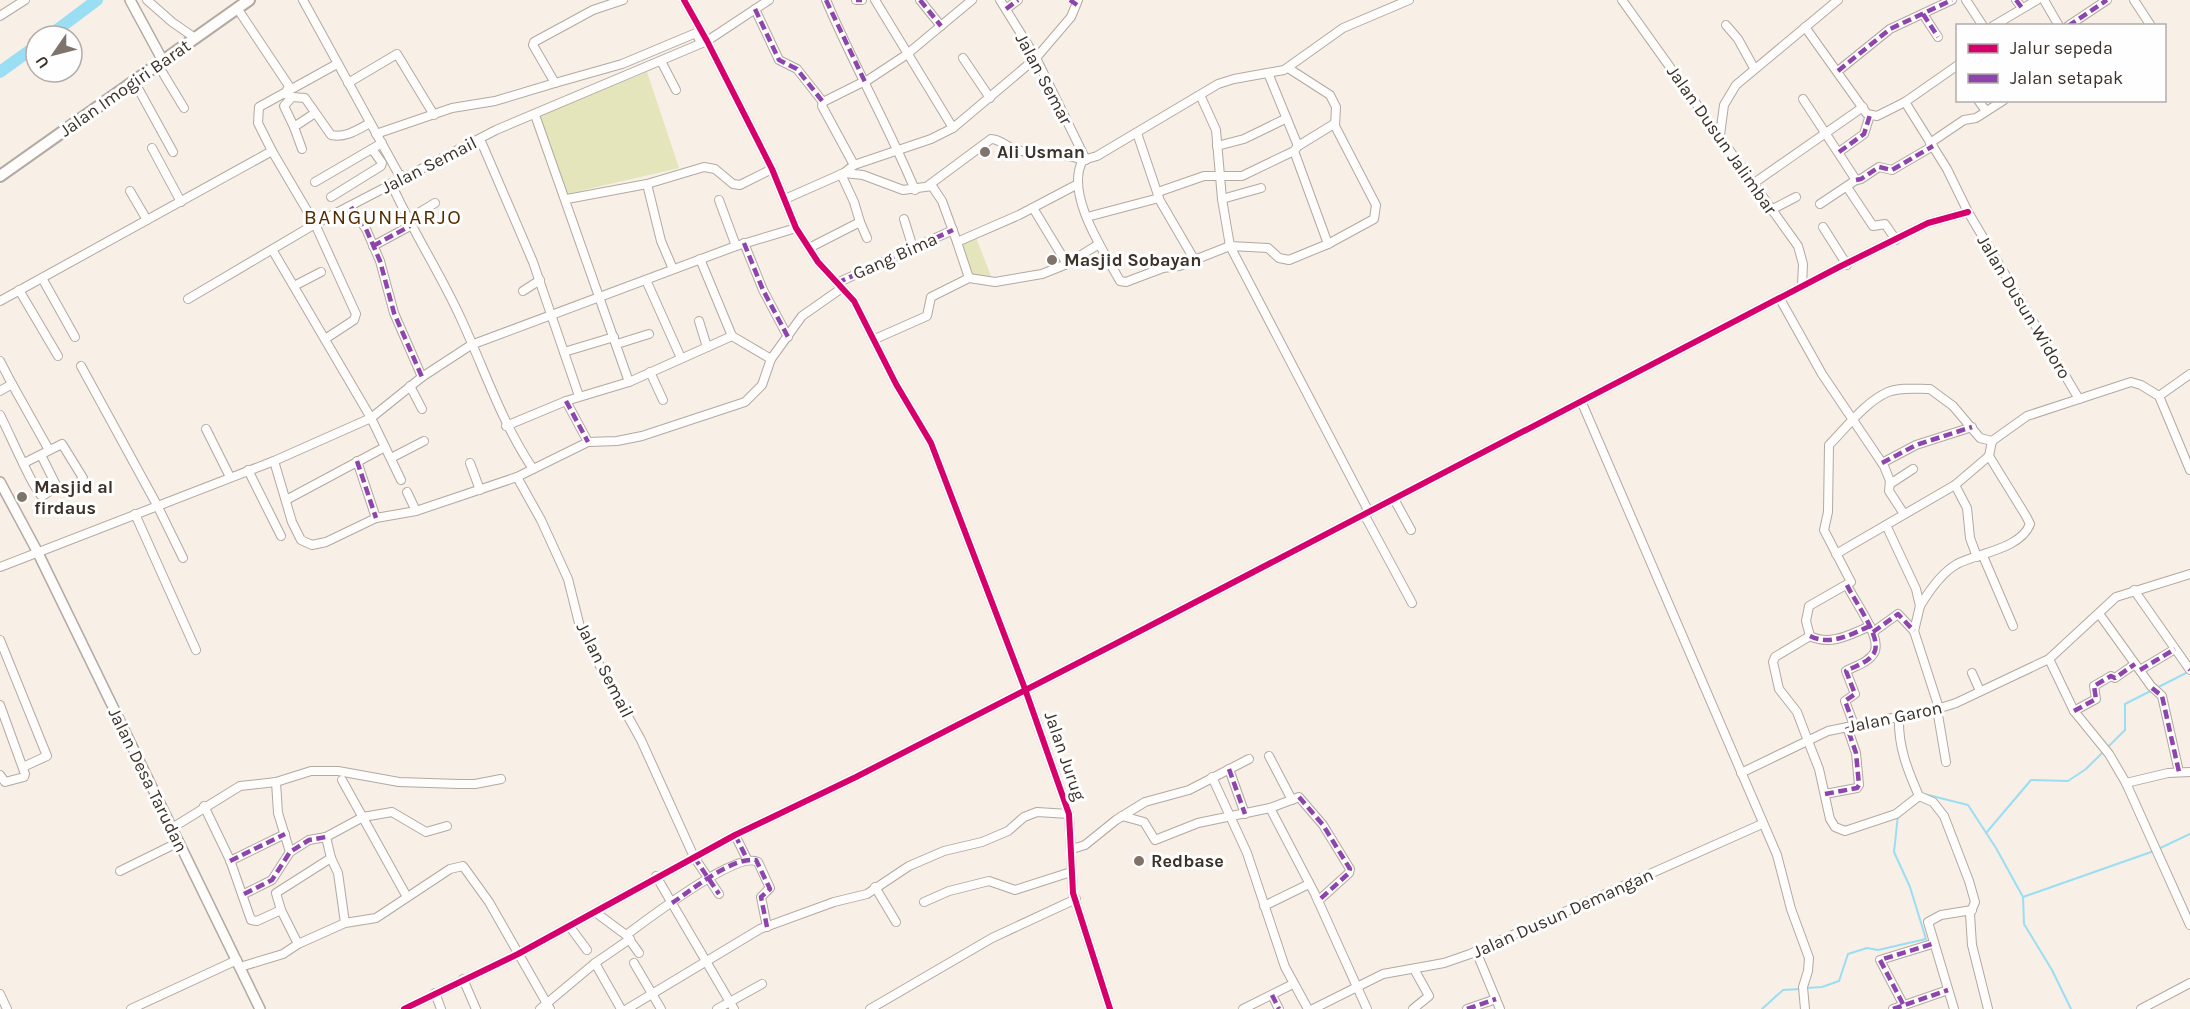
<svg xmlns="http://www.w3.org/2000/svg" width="2190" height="1009" viewBox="0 0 2190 1009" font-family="Karla,sans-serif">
<rect width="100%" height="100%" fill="#f8efe7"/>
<g fill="#e4e5ba">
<polygon points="647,72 679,168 567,194 540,116"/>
<polygon points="975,235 991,276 970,275 959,243"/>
</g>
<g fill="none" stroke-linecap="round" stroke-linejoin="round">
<g stroke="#9adef3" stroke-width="2">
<polyline points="1920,793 1968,805 1996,848 2023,897 2024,924 2052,970 2071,1009"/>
<polyline points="1986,833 2031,780 2068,781 2086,769 2125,730 2125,704 2188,672"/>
<polyline points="2023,897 2154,851 2190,834"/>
<polyline points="1806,988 1822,987 1839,981 1848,954 1867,948 1878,950 1926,939 1910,887 1894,852 1898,815"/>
<polyline points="1762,1009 1783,990 1800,989"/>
</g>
<g stroke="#9adef3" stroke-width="12">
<polyline points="49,36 97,0"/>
<polyline points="0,72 36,46"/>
</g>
<g stroke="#b2a9a2" stroke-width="10">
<g id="minor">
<polyline points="147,0 172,22 195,38"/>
<polyline points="303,0 398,173 404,177"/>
<polyline points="684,0 707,41 772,169 796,228 818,262 854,301 896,384 931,443 1025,689 1069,814 1073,893 1110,1009"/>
<path d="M 826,0 C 853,64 888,125 915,190"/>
<polyline points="856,0 862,0"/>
<polyline points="875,0 953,128"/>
<polyline points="920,0 941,26"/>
<polyline points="1000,0 1036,58 1086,160"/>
<polyline points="1622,0 1798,246 1803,264 1802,286"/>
<polyline points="1966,0 1983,26"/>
<polyline points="2016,0 2022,8"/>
<polyline points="2044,0 2059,26"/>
<polyline points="2134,0 2151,26"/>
<polyline points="237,8 289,86 285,94"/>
<polyline points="755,9 779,60 797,69 823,102"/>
<polyline points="1006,9 1018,0"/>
<polyline points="1923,14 1938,37"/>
<polyline points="0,16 25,0"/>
<polyline points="1726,25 1738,39 1754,68"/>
<polyline points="1993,26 2037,0"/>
<polyline points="2068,26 2107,0"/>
<polyline points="1805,27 1867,114 1877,116 1905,102"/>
<polyline points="963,58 990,98"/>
<polyline points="661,61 676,90"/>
<polyline points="158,65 184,108"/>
<polyline points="1958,65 1905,102 1947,169 1968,212 2079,399 2131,382 2141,385 2159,396"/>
<path d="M 1288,68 L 1330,95 L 1336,107 L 1335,126 L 1376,205 L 1374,219 L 1328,244 L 1289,260 L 1279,258 L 1268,248 L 1230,246 L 1179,266 L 1163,268 L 1126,282 L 1120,281 C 1104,252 1064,193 1083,160 L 1097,156 L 1218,84 L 1234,79 L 1284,70 L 1343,28 L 1409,0"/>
<polyline points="1838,71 1890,29 1952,0"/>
<polyline points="1268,73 1298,146"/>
<polyline points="134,81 173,152"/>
<polyline points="865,82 906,55 972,0"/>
<polyline points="348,83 397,54 434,115"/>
<polyline points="555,83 622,64 696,33 701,43"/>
<polyline points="1201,97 1216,130 1222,199 1230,246 1369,512"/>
<polyline points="1803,99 1856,180 1820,204"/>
<polyline points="1978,100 1986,111"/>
<path d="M 315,113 L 294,127 L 284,106 L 292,97 L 305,98 L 331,135 C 346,138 357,130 370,123"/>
<polyline points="535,115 629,382"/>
<polyline points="294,127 302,149"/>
<polyline points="376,134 452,108 495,101 555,83 533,45 534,42 593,10 623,0"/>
<polyline points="1720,135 1724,105 1736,85 1838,0"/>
<polyline points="480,139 533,262 579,396"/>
<polyline points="1930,143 1964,120 1976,118 2004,100"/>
<polyline points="1217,146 1244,139 1285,119"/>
<polyline points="152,148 181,202"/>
<polyline points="272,151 258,123 259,107 337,64"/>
<polyline points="1294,151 1328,244"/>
<polyline points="1839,152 1864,134 1870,115"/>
<polyline points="854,165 822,106 823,102 865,81"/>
<polyline points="844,173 863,175 903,190 932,186 942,201 957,242 1019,215 1078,184"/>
<polyline points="1856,180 1861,179 1879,167 1892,170 1933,146"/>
<polyline points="315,182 382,143"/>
<path d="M 391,183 C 412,231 441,274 462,321 C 485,371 502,423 533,469"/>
<polyline points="1754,183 1863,107"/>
<polyline points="647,184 661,241 673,269"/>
<path d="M 929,185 L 991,139 C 1001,139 1007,148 1017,150 C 1040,156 1057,150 1083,160"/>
<polyline points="1847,187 1873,226 1885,224 1896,240"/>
<polyline points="130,191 147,220"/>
<polyline points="1158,192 1204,176 1242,176 1294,151 1298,146 1334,124"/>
<polyline points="331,197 381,166 382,163 372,149"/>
<polyline points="567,199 647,184 704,167 715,169 733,184 740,185 772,169"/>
<polyline points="785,199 844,173 854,165 931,139 953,128 1036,58 1071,17 1078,0"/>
<polyline points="1159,199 1194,259"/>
<polyline points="1222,199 1261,188"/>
<polyline points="719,200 736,246"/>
<polyline points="351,207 366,229 380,261 394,313 422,377"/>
<polyline points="1033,208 1067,264"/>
<polyline points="1771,210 1796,197"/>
<polyline points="1087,217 1159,198 1137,133"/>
<polyline points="904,219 913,248"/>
<polyline points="407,220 435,203"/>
<polyline points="860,222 867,238"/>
<polyline points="1823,227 1847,265"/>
<polyline points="957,242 969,278"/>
<polyline points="744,243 763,290 788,337"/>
<polyline points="373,246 410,226"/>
<polyline points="809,248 860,222 854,202 841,174"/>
<polyline points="273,251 371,418 401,480"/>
<polyline points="700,259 732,336"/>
<polyline points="42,278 75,337"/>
<polyline points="646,280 681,358"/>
<polyline points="837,283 953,230"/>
<polyline points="294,286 321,272"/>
<polyline points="19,290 58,356"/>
<polyline points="523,291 540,280"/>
<polyline points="188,299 315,224 356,314 354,320 325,339"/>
<polyline points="1780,299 1822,374 1884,466 1890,481 1889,491 1904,514"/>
<polyline points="0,301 272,151 315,224 496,130 707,41 769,0"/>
<polyline points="699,321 707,347"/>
<polyline points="875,339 927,316 931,297 969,278 995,282 1042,274 1067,264 1099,244"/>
<polyline points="617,344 649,334"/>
<polyline points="564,352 614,337"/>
<polyline points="0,361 12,384"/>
<polyline points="81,366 157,505 183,558"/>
<polyline points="650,372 663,400"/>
<polyline points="410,386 422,409"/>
<polyline points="0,391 12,384 49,450"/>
<polyline points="2159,396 2190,470"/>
<polyline points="2159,396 2190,374"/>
<polyline points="566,401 588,442"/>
<polyline points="1582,403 1777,855 1791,909 1809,958 1808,971 1803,987 1805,1009"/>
<path d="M 0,415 C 8,430 34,491 42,496 L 57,487 L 41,455"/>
<polyline points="506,426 566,401 629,382 732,336 771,359"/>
<polyline points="206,429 230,477"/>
<polyline points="391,458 424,441"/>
<polyline points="274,461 292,522 301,540 312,545 326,542 376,518 416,511 517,477 588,442 617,441 642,436 745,402 762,385 771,359 802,316 842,288"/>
<polyline points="357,461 376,518"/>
<polyline points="24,463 62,444 83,478 78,484"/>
<polyline points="470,463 480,490"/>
<polyline points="1882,463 1916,445 1972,427"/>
<polyline points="248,470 281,536"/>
<polyline points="517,477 541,520 568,579 580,627 590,648 641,740 694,857 719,894"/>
<polyline points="1890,484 1913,469"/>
<polyline points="1955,485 1967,508 1970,538 1977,557"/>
<polyline points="407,492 416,511"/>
<polyline points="1394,499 1411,530"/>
<polyline points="286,500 385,447"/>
<polyline points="135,514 196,650"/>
<polyline points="1364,514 1412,603"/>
<polyline points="1886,525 1916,589 1920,606 1914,631 1939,708"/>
<polyline points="1836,554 1955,485 1989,456 1992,441"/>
<polyline points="1983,556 2013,626"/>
<polyline points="0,567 274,461 371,418 422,377 471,345 736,246 796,228"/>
<path d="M 1847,585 C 1854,601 1883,638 1874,653 C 1868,663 1855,666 1846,671 L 1855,694 L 1845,701 L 1854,725"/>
<polyline points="2134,590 2190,670"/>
<path d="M 1920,606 C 1929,591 1941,573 1957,564 C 1978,553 2021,549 2030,524 L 2026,516 L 1989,456"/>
<polyline points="2100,615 2151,686 2162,696 2179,772"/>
<polyline points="1873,632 1898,614 1914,631"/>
<path d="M 1810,636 C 1830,646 1850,635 1870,626"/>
<polyline points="0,640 47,756 23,767"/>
<polyline points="2049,659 2074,711 2109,754 2126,783 2190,925"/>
<polyline points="2140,670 2175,649"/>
<polyline points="1972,673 1980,691"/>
<polyline points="0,705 25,774 24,777 5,782 0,775"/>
<polyline points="1937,709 1946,762"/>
<polyline points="2074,711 2096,699 2094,686 2111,676 2115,678 2135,664"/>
<path d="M 1899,717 C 1898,746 1907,769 1919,796 L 1933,802 L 1944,816 L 1969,881 L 1975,902 L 1970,914 L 1972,945 L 1988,1009"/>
<polyline points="1269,756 1292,800"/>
<polyline points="1229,769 1245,814"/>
<polyline points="1741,773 1828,731 1937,709 1956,703 2049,659 2116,597 2190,574"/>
<polyline points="1212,777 1247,853 1285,967 1308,1009"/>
<polyline points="342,780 407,897"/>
<polyline points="276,782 278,813 290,852"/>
<polyline points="2126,783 2168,773 2190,772"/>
<polyline points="1825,794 1857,788 1859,785 1856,753 1847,727"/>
<path d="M 1919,796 L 1896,814 L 1845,831 L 1835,827 L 1830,819 L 1819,769 L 1808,741 L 1797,712 L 1779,689 L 1773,662 L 1775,657 L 1810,636 L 1806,621 L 1809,606 L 1851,582 L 1824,530 L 1828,512 L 1829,445 C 1846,428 1865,402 1888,392 C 1900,387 1917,389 1930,389 L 1953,406 L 1980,438 L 1992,441 L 2027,416 L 2079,399"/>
<polyline points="204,806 230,860 251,920 257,921 281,910"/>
<polyline points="1270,808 1315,894 1367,1009"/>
<polyline points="1122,816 1144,822 1155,840 1198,823 1270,808 1299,797 1323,825 1350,869 1349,873 1318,901"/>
<polyline points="172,828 240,786 276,782 311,771 338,771 399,782 459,784 475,784 501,779"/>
<polyline points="735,835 747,859"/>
<polyline points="326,837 331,858 338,873 345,923"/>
<polyline points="1072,849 1085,845 1116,820 1145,802 1189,790 1249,759"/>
<polyline points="230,861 285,834"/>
<polyline points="120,871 179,842"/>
<polyline points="656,876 734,1009"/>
<polyline points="875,887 896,922"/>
<polyline points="244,894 272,880 290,852 309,840 326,837 363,817 392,812 426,832 447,826"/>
<polyline points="924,902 949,891 989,881 1015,890 1071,872"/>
<polyline points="1264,906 1309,884"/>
<polyline points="595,912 626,935 639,953"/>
<polyline points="570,927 587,950"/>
<path d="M 626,935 C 647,920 737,850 758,862 L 770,888 L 761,897 L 767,927"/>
<polyline points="298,944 281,910 276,893 331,858"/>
<polyline points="1476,951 1500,1009"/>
<polyline points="595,963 621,1009"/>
<polyline points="634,963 661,1009"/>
<polyline points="240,967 283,954 298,944 345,923 376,918 450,869 463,866 489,902 550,1009"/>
<polyline points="463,979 476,1009"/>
<polyline points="435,993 441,1009"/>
<polyline points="0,994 7,1009"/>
<polyline points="1272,995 1279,1009"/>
<polyline points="1903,1004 1880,960 1932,944"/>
<polyline points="131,1009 237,960"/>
<polyline points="404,1009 518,954 735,835 856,777 1115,644 1839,267 1928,223 1968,212"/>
<polyline points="540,1009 595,963 630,939"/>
<polyline points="627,1009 760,929 834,902 867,894 909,866 944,851 982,842 1008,831 1024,817 1037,812 1069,814"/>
<polyline points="717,1009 762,984"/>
<polyline points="870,1009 992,938 1076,899"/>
<polyline points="1243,1009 1293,984"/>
<polyline points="1313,1009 1383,974 1444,963 1470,954 1762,824"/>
<polyline points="1413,1009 1429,996 1414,969"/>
<polyline points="1467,1009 1496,999"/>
<polyline points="1893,1009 1948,990"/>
<polyline points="1954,1009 1928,922 1941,915 1972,910"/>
<polyline points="2141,1009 2190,983"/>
</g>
</g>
<g stroke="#b2a9a2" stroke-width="12">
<g id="tertiary">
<polyline points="130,0 163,61"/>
<polyline points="0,482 37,551 260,1009"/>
</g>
</g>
<g stroke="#b2a9a2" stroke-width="14">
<polyline id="secondary" points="0,176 249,0"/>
</g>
<use href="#minor" stroke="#fefdfb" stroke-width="8"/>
<use href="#tertiary" stroke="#fefdfb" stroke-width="9"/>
<use href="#secondary" stroke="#fefdfb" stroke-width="10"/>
<g stroke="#8e44ad" stroke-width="4.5" stroke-dasharray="9 4.5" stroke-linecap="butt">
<polyline points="826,0 865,82"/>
<polyline points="856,0 862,0"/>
<polyline points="920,0 941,26"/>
<polyline points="1070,0 1077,5"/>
<polyline points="2016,0 2022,8"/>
<polyline points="755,9 779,60 797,69 823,102"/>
<polyline points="1006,9 1018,0"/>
<polyline points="1923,14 1938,37"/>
<polyline points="2068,26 2107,0"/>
<polyline points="1838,71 1890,29 1952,0"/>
<polyline points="1839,152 1864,134 1870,115"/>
<polyline points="1856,180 1861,179 1879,167 1892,170 1933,146"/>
<polyline points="351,207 366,229 380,261 394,313 422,377"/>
<polyline points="744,243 763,290 788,337"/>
<polyline points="373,246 410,226"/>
<polyline points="837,283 953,230"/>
<polyline points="566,401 588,442"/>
<polyline points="357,461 376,518"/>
<polyline points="1882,463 1916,445 1972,427"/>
<path d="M 1847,585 C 1854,601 1883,638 1874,653 C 1868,663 1855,666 1846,671 L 1855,694 L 1845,701 L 1854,725"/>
<polyline points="1873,632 1898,614 1914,631"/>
<path d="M 1810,636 C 1830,646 1850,635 1870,626"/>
<polyline points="2189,669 2190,670"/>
<polyline points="2140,670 2175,649"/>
<polyline points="2152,688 2162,696 2179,772"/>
<polyline points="2074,711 2096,699 2094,686 2111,676 2115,678 2135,664"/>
<polyline points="1229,769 1245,814"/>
<polyline points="1825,794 1857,788 1859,785 1856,753 1847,727"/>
<polyline points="1299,797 1323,825 1350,869 1349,873 1318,901"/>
<polyline points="735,835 747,859"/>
<polyline points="694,857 719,894"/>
<polyline points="230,861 285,834"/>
<polyline points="244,894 272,880 290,852 309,840 326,837"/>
<path d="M 672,903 C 692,890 731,857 756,860 L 770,889 L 761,897 L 767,927"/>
<polyline points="1272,995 1279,1009"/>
<polyline points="1903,1004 1880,960 1932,944"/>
<polyline points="1467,1009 1496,999"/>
<polyline points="1893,1009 1948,990"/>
</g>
<g stroke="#fefefe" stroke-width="10">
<g id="cycleway">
<polyline points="684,0 707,41 772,169 796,228 818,262 854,301 896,384 931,443 1025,689 1069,814 1073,893 1110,1009"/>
<polyline points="404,1009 518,954 735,835 856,777 1115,644 1839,267 1928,223 1968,212"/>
</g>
</g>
<use href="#cycleway" stroke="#d6006c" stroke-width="6"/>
</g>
<g fill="#7e746c" stroke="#fefefe" stroke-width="2">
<circle cx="985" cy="152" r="6"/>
<circle cx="1052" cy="260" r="6"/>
<circle cx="22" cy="497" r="6"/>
<circle cx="1139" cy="861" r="6"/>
</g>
<g text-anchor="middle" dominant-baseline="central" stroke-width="6" stroke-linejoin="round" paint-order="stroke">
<g font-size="18" fill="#3d322a" stroke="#fefefe">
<text transform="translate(1044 79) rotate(62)">Jalan Semar</text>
<text transform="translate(125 88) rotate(-35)">Jalan Imogiri Barat</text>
<text transform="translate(1722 140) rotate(55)">Jalan Dusun Jalimbar</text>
<text transform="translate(429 165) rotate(-27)">Jalan Semail</text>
<text transform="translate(895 256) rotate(-24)">Gang Bima</text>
<text transform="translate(2024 307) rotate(59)">Jalan Dusun Widoro</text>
<text transform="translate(605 670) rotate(63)">Jalan Semail</text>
<text transform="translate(1895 717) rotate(-12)">Jalan Garon</text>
<text transform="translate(1065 756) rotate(71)">Jalan Jurug</text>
<text transform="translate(148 780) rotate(64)">Jalan Desa Tarudan</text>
<text transform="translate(1563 913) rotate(-24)">Jalan Dusun Demangan</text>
</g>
<g font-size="18" font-weight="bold" fill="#3d322a" stroke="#fefefe" text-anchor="start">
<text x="997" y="152">Ali Usman</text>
<text x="1064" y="260">Masjid Sobayan</text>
<text x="34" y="487">Masjid al<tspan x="34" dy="21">firdaus</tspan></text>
<text x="1151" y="861">Redbase</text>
</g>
<g font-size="21" letter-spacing="1.5" fill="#542d00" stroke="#fefefe">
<text x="383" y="217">BANGUNHARJO</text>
</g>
</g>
<rect x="1956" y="24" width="210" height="78" fill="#fefefe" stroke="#b1aca9" stroke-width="1.5"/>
<rect x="1968" y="44" width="30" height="9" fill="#d6006c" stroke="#b1aca9" stroke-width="1.5"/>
<text x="2010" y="54" font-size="18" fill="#3d322a">Jalur sepeda</text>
<rect x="1968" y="74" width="30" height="9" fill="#8e44ad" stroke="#b1aca9" stroke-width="1.5"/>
<text x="2010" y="84" font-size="18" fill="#3d322a">Jalan setapak</text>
<g transform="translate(54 54) rotate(235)"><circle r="28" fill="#fefefe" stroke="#b1aca9" stroke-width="1.5"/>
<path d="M0-4.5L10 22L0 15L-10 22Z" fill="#7e746c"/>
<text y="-9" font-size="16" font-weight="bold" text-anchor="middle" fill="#3d322a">U</text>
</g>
</svg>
